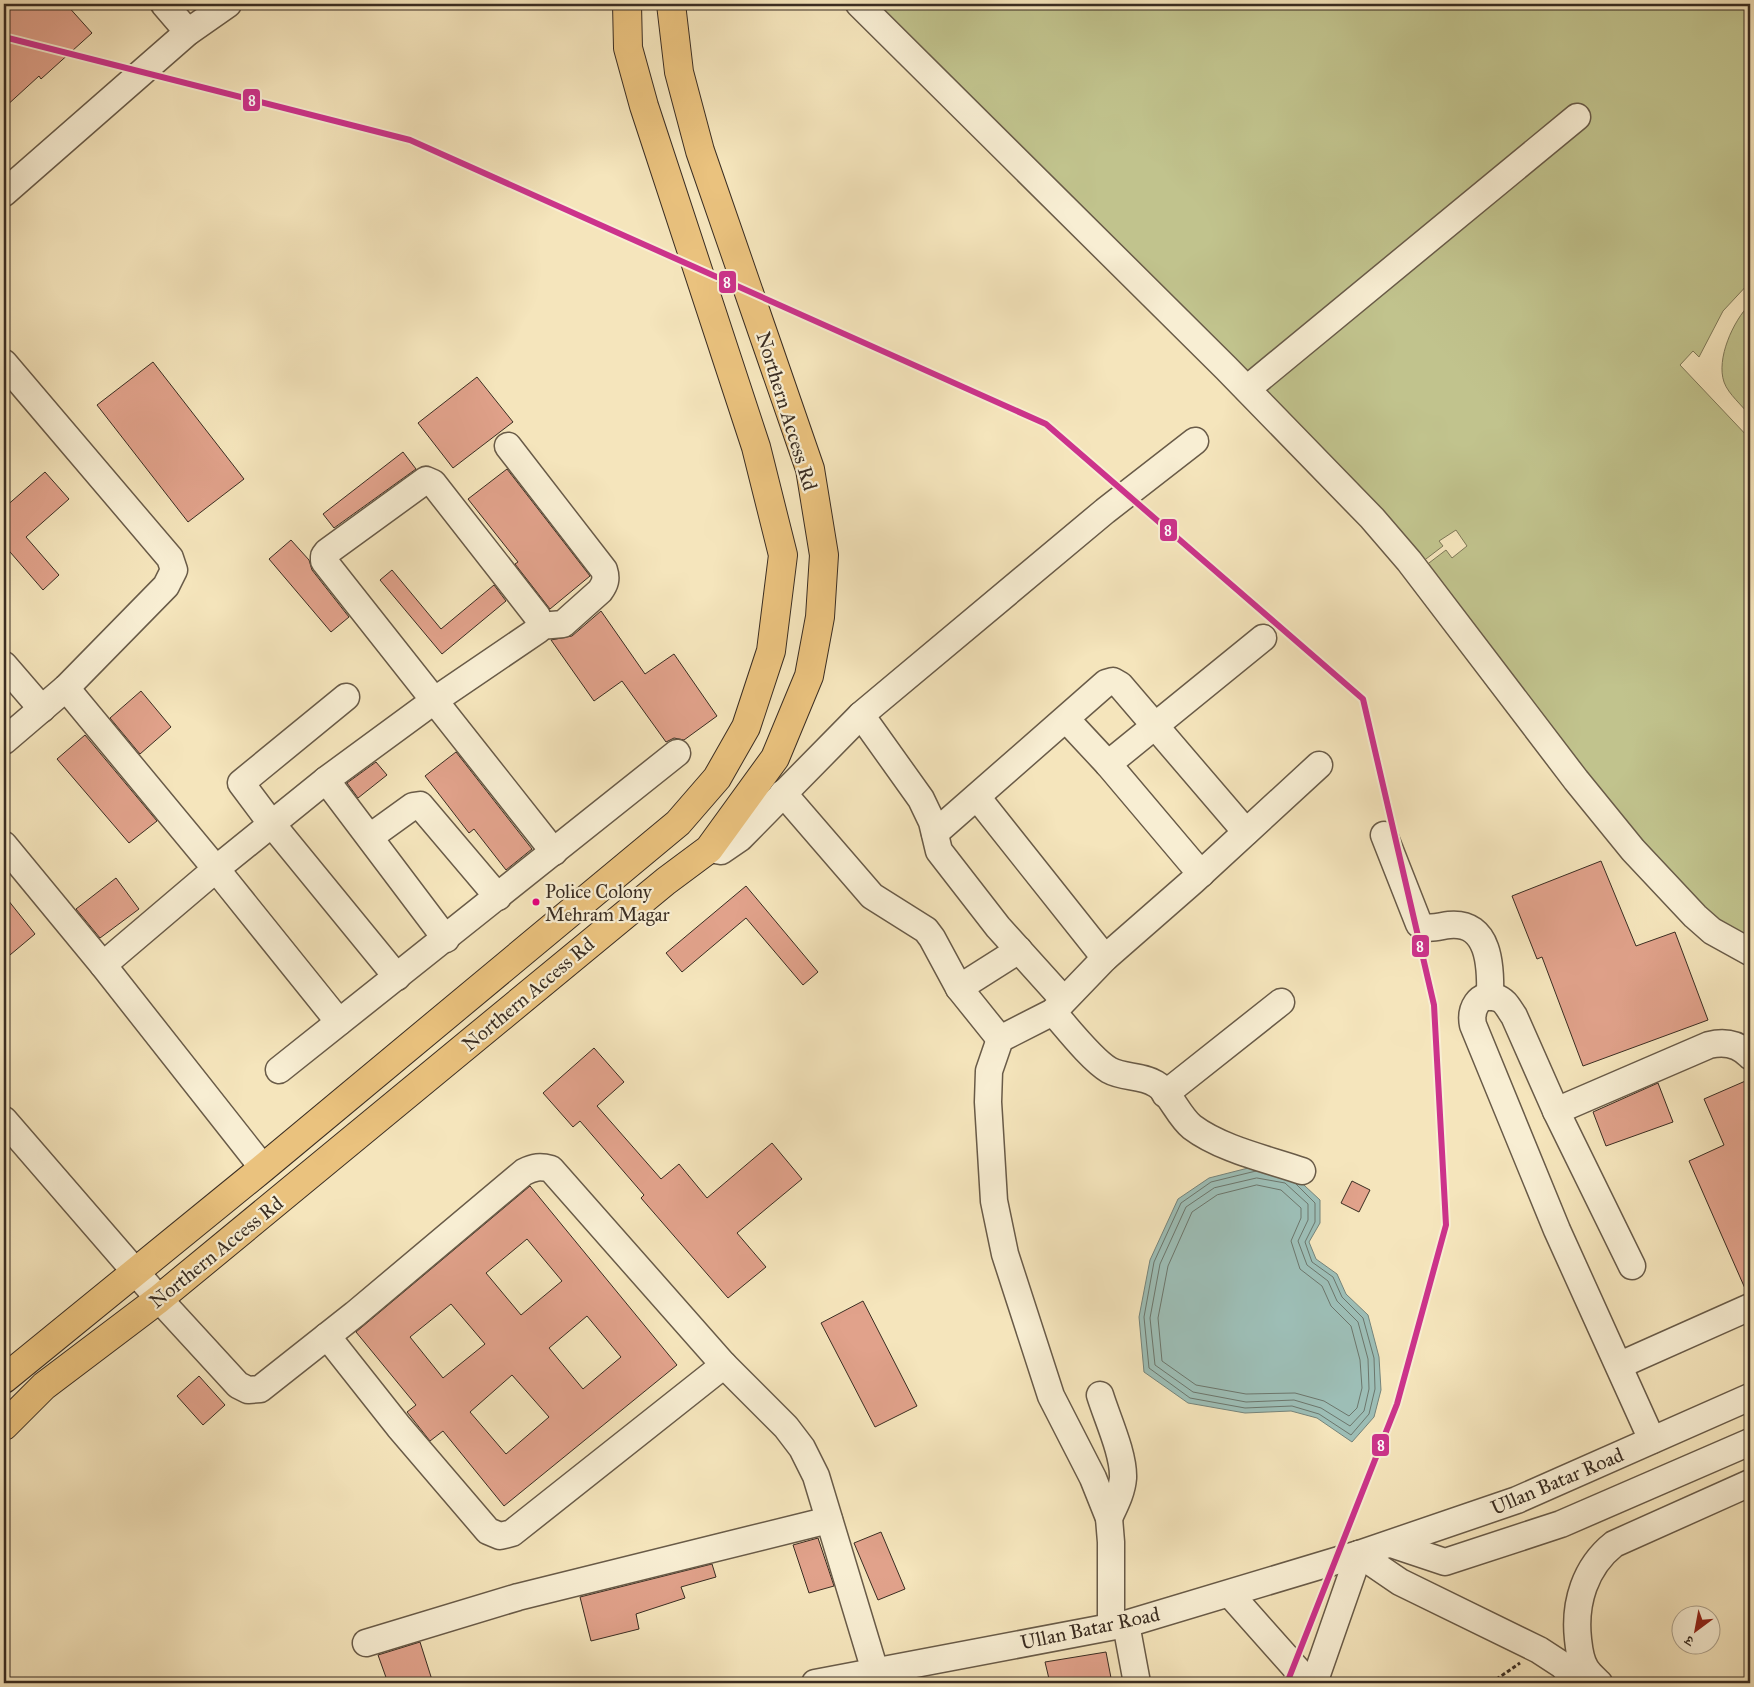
<svg xmlns="http://www.w3.org/2000/svg" width="1754" height="1687" viewBox="0 0 1754 1687" font-family="'IM FELL Great Primer','Noto Serif Devanagari',serif">
<rect width="100%" height="100%" fill="#f5e5bc"/>
<filter id="stains"><feTurbulence type="fractalNoise" baseFrequency=".004" numOctaves="4"/><feColorMatrix values="0 0 0 0 .2 0 0 0 0 .09 0 0 0 0 .02 0 0 0 .5 -.17"/></filter>
<radialGradient id="worn" r=".72"><stop offset=".6" stop-color="#630" stop-opacity="0"/><stop offset="1" stop-color="#630" stop-opacity=".3"/></radialGradient>
<g fill="#c1c38d" stroke="#7e7858">
<polygon points="873,4 1750,4 1750,282 1723,311 1699,357 1693,351 1680,365 1750,439 1750,941 1711,917 1649,853 1425,566 1446,550 1452,558 1467,546 1456,530 1439,541 1443,546 1422,562 1265,391 1585,123 1249,375"/>
<path d="M 1750,304 L 1750,416 C 1743,406 1728,394 1724,382 C 1716,359 1733,321 1750,304 Z"/>
</g>
<polygon fill="#9dbeb6" stroke="#75847b" points="1256,1166 1290,1172 1320,1200 1320,1223 1309,1242 1316,1259 1337,1274 1346,1294 1368,1315 1379,1357 1381,1390 1374,1417 1352,1442 1317,1418 1291,1411 1245,1413 1188,1403 1144,1372 1139,1317 1150,1260 1178,1199 1209,1178"/>
<g fill="none" stroke-linecap="round" stroke-linejoin="round">
<g stroke="#6c766c" stroke-width="1">
<polyline points="1256,1171 1211,1182 1181,1203 1154,1262 1144,1317 1149,1368 1190,1398 1245,1408 1292,1406 1319,1414 1351,1435 1369,1414 1375,1389 1374,1358 1363,1318 1342,1297 1333,1277 1312,1262 1305,1242 1315,1222 1315,1203 1296,1184"/>
<polygon points="1257,1178 1285,1183 1308,1204 1308,1220 1298,1241 1307,1265 1328,1281 1337,1301 1358,1322 1368,1359 1369,1389 1364,1411 1350,1426 1321,1408 1294,1400 1246,1402 1193,1392 1155,1365 1150,1318 1160,1264 1186,1207 1214,1188"/>
<polygon points="1257,1185 1281,1190 1301,1208 1301,1218 1291,1241 1300,1269 1322,1286 1331,1306 1351,1326 1360,1360 1362,1388 1357,1408 1349,1416 1324,1401 1295,1393 1246,1394 1196,1385 1162,1361 1158,1318 1168,1266 1192,1212 1217,1195"/>
</g>
</g>
<g fill="#e1a28b" stroke="#3a2d22" fill-rule="evenodd">
<polygon points="4,4 66,4 92,33 41,79 39,76 4,108"/>
<polygon points="153,362 244,479 188,522 97,405"/>
<polygon points="477,377 513,422 453,468 418,423"/>
<polygon points="403,452 416,469 334,528 323,514"/>
<polygon points="507,469 590,576 550,609 515,564 518,562 468,499"/>
<polygon points="45,472 69,499 26,537 59,575 43,590 4,545 4,508"/>
<polygon points="291,540 309,560 312,570 349,617 331,632 269,559"/>
<polygon points="392,570 441,629 494,585 506,601 442,654 380,580"/>
<polygon points="601,611 645,674 674,654 717,716 684,740 674,738 666,742 622,681 594,701 551,640 572,636"/>
<polygon points="141,691 171,727 140,754 110,718"/>
<polygon points="85,735 157,821 129,843 57,759"/>
<polygon points="456,752 532,849 506,870 474,829 469,833 425,776"/>
<polygon points="376,762 387,775 358,798 347,783"/>
<polygon points="1601,861 1636,946 1675,932 1708,1020 1583,1066 1542,957 1537,959 1512,896"/>
<polygon points="116,878 139,909 100,938 76,909"/>
<polygon points="746,886 818,972 803,985 746,918 682,972 666,953"/>
<polygon points="4,895 35,934 4,960"/>
<polygon points="594,1048 624,1082 597,1106 661,1179 679,1164 707,1198 772,1143 802,1179 737,1233 766,1267 728,1298 641,1198 644,1195 580,1121 573,1127 543,1093"/>
<polygon points="1750,1079 1750,1292 1747,1293 1689,1161 1724,1145 1704,1099"/>
<polygon points="1658,1083 1673,1122 1606,1146 1593,1112"/>
<polygon points="1352,1181 1370,1190 1359,1212 1341,1203"/>
<path d="M 530,1186 L 677,1365 L 504,1506 L 443,1431 L 430,1441 L 411,1417 L 407,1412 L 416,1405 L 356,1332 ZM 527,1239 L 562,1281 L 521,1315 L 486,1273 ZM 451,1304 L 485,1344 L 443,1378 L 410,1337 ZM 587,1316 L 621,1357 L 583,1389 L 549,1348 ZM 512,1375 L 549,1417 L 506,1454 L 470,1412 Z"/>
<polygon points="863,1301 917,1406 875,1427 821,1323"/>
<polygon points="199,1376 225,1405 203,1425 177,1396"/>
<polygon points="881,1532 905,1589 878,1600 854,1543"/>
<polygon points="818,1538 834,1586 809,1593 793,1545"/>
<polygon points="712,1564 716,1577 681,1587 685,1598 636,1614 639,1629 591,1641 580,1597"/>
<polygon points="420,1642 433,1683 388,1683 378,1655"/>
<polygon points="1106,1652 1112,1683 1050,1683 1045,1662"/>
</g>
<g fill="none" stroke-linecap="round" stroke-linejoin="round">
<g stroke="#695b48" stroke-width="29">
<g id="minor">
<polyline points="164,4 188,32"/>
<polyline points="859,4 1226,368 1372,518 1409,561 1576,780 1633,850 1695,916 1712,931 1750,952"/>
<polyline points="4,193 188,32 228,4"/>
<polyline points="4,363 170,558 174,570 166,586 66,688 4,741"/>
<polyline points="1247,389 1577,117"/>
<path d="M 508,446 L 604,570 C 607,579 605,584 600,591 L 563,624 L 540,626"/>
<polyline points="4,665 42,709"/>
<polyline points="66,688 216,869 103,965 263,1168"/>
<polyline points="346,697 241,783 271,823 397,977"/>
<polyline points="861,715 921,799 932,822 939,851 998,927 1063,999"/>
<polyline points="1066,719 1108,764 1201,874"/>
<polyline points="1108,764 1263,638"/>
<polyline points="326,780 446,939"/>
<polyline points="783,793 872,896 926,930 932,938 959,988 1000,1039"/>
<polyline points="977,797 1105,958"/>
<polyline points="935,833 1106,683 1113,681 1120,685 1246,832"/>
<path d="M 1384,835 L 1419,924 C 1428,931 1439,926 1449,925 C 1490,921 1491,967 1490,997"/>
<polyline points="370,837 413,806 420,805 498,897"/>
<polyline points="4,845 103,965"/>
<polyline points="709,849 721,851 740,838 861,715 1105,511 1195,441"/>
<polyline points="959,988 1019,950"/>
<path d="M 1053,1012 C 1067,1028 1092,1060 1109,1070 C 1123,1078 1142,1075 1156,1084 C 1170,1092 1178,1116 1192,1127 C 1221,1149 1267,1159 1302,1171"/>
<polyline points="339,1022 216,869 326,780 435,700 538,630 540,626 537,616 433,483 426,480 327,552 324,556 324,561 554,852"/>
<polyline points="279,1070 677,753"/>
<polyline points="1165,1094 1281,1002"/>
<path d="M 1556,1111 L 1709,1045 C 1725,1041 1739,1044 1750,1056"/>
<path d="M 4,1120 L 159,1299 L 238,1385 L 248,1390 L 260,1389 L 355,1314 L 524,1172 C 534,1167 540,1166 551,1169 L 724,1365 L 786,1427 L 802,1448 L 816,1476 L 875,1671"/>
<path d="M 1632,1266 L 1556,1111 L 1514,1016 C 1509,1009 1505,1000 1497,998 C 1478,991 1470,1010 1473,1025 L 1557,1230 L 1652,1440"/>
<polyline points="327,1336 399,1427 488,1531 500,1536 512,1533 724,1365"/>
<polyline points="1620,1365 1750,1307"/>
<path d="M 1100,1395 C 1107,1418 1124,1454 1123,1478 C 1122,1492 1115,1505 1109,1518"/>
<polyline points="1391,1544 1445,1562 1561,1524 1750,1442"/>
<polyline points="1359,1554 1400,1582 1539,1650 1562,1665 1579,1683"/>
<polyline points="1230,1594 1309,1683"/>
<polyline points="1126,1624 1137,1683"/>
<polyline points="1111,1625 1111,1542 1109,1518 1093,1478 1051,1396 1005,1254 994,1201 988,1102 989,1071 1000,1039 1053,1012 1105,958 1193,881 1319,765"/>
<polyline points="366,1643 518,1597 829,1520"/>
<polyline points="815,1683 1126,1624 1359,1554 1517,1500 1750,1397"/>
<polyline points="1314,1683 1359,1554"/>
<path d="M 1599,1683 C 1595,1679 1589,1674 1586,1669 C 1580,1660 1579,1648 1578,1639 C 1574,1603 1585,1567 1614,1544 L 1750,1483"/>
</g>
</g>
<g stroke="#3a2d22" stroke-width="30">
<g id="major">
<polyline points="4,1379 263,1168 678,823 717,778 746,727 771,651 783,555 756,447 644,106 628,48 627,4"/>
<polyline points="4,1426 44,1386 159,1299 666,881 709,849 775,758 809,676 820,617 824,555 810,469 700,151 679,72 671,4"/>
</g>
</g>
<polyline stroke="#3a2d22" stroke-width="3" stroke-dasharray="4 2.5" stroke-linecap="butt" points="1491,1683 1520,1663"/>
<use href="#minor" stroke="#f8eed3" stroke-width="26"/>
<use href="#major" stroke="#eac27e" stroke-width="28"/>
<g stroke="#f8eed3" stroke-width="10">
<polyline id="metro-1" points="4,37 410,140 1046,424 1363,699 1434,1005 1446,1225 1397,1404 1287,1683"/>
</g>
<use href="#metro-1" stroke="#cc338b" stroke-width="6"/>
</g>
<circle fill="#e5007d" stroke="#f8eed3" stroke-width="2" cx="536" cy="902" r="4.5"/>
<g text-anchor="middle" dominant-baseline="central" stroke-width="4.5" stroke-linejoin="round" paint-order="stroke">
<g font-size="19" fill="#3a2d22" stroke="#f8eed3" text-anchor="start">
<text x="545" y="891">Police Colony<tspan x="545" dy="23">Mehram Magar</tspan></text>
</g>
<g font-size="20" fill="#3a2d22" stroke="#f8eed3">
<text transform="translate(787 411) rotate(73)">Northern Access Rd</text>
<text transform="translate(528 994) rotate(-40)">Northern Access Rd</text>
<text transform="translate(216 1252) rotate(-39)">Northern Access Rd</text>
<text transform="translate(1557 1481) rotate(-23)">Ullan Batar Road</text>
<text transform="translate(1090 1628) rotate(-12)">Ullan Batar Road</text>
</g>
</g>
<g stroke="#f8eed3" stroke-width="2">
<rect x="242" y="88" width="19" height="24" rx="5" fill="#cc338b"/>
<rect x="718" y="270" width="19" height="24" rx="5" fill="#cc338b"/>
<rect x="1159" y="518" width="19" height="24" rx="5" fill="#cc338b"/>
<rect x="1411" y="934" width="19" height="24" rx="5" fill="#cc338b"/>
<rect x="1371" y="1433" width="19" height="24" rx="5" fill="#cc338b"/>
</g>
<g font-size="14" text-anchor="middle" font-weight="bold" fill="#fff">
<text x="252" y="105">8</text>
<text x="727" y="287">8</text>
<text x="1168" y="535">8</text>
<text x="1420" y="951">8</text>
<text x="1381" y="1450">8</text>
</g>
<rect width="1754" height="1687" fill="none" stroke="#f5e5bc" stroke-width="20"/>
<rect x="5" y="5" width="1744" height="1677" fill="none" stroke="#3a2d22" stroke-width="2.5"/>
<rect x="10" y="10" width="1734" height="1667" fill="none" stroke="#3a2d22"/>
<g transform="translate(1696 1630) rotate(212)"><circle r="24" fill="#f8eed3" stroke="#aca18c"/>
<path d="M0-4L9 19L0 12L-9 19Z" fill="#8f2418"/>
<text y="-8" font-size="14" font-weight="bold" text-anchor="middle" fill="#3a2d22">उ</text>
</g>
<rect width="100%" height="100%" filter="url(#stains)"/>
<rect width="100%" height="100%" fill="url(#worn)"/>
</svg>
